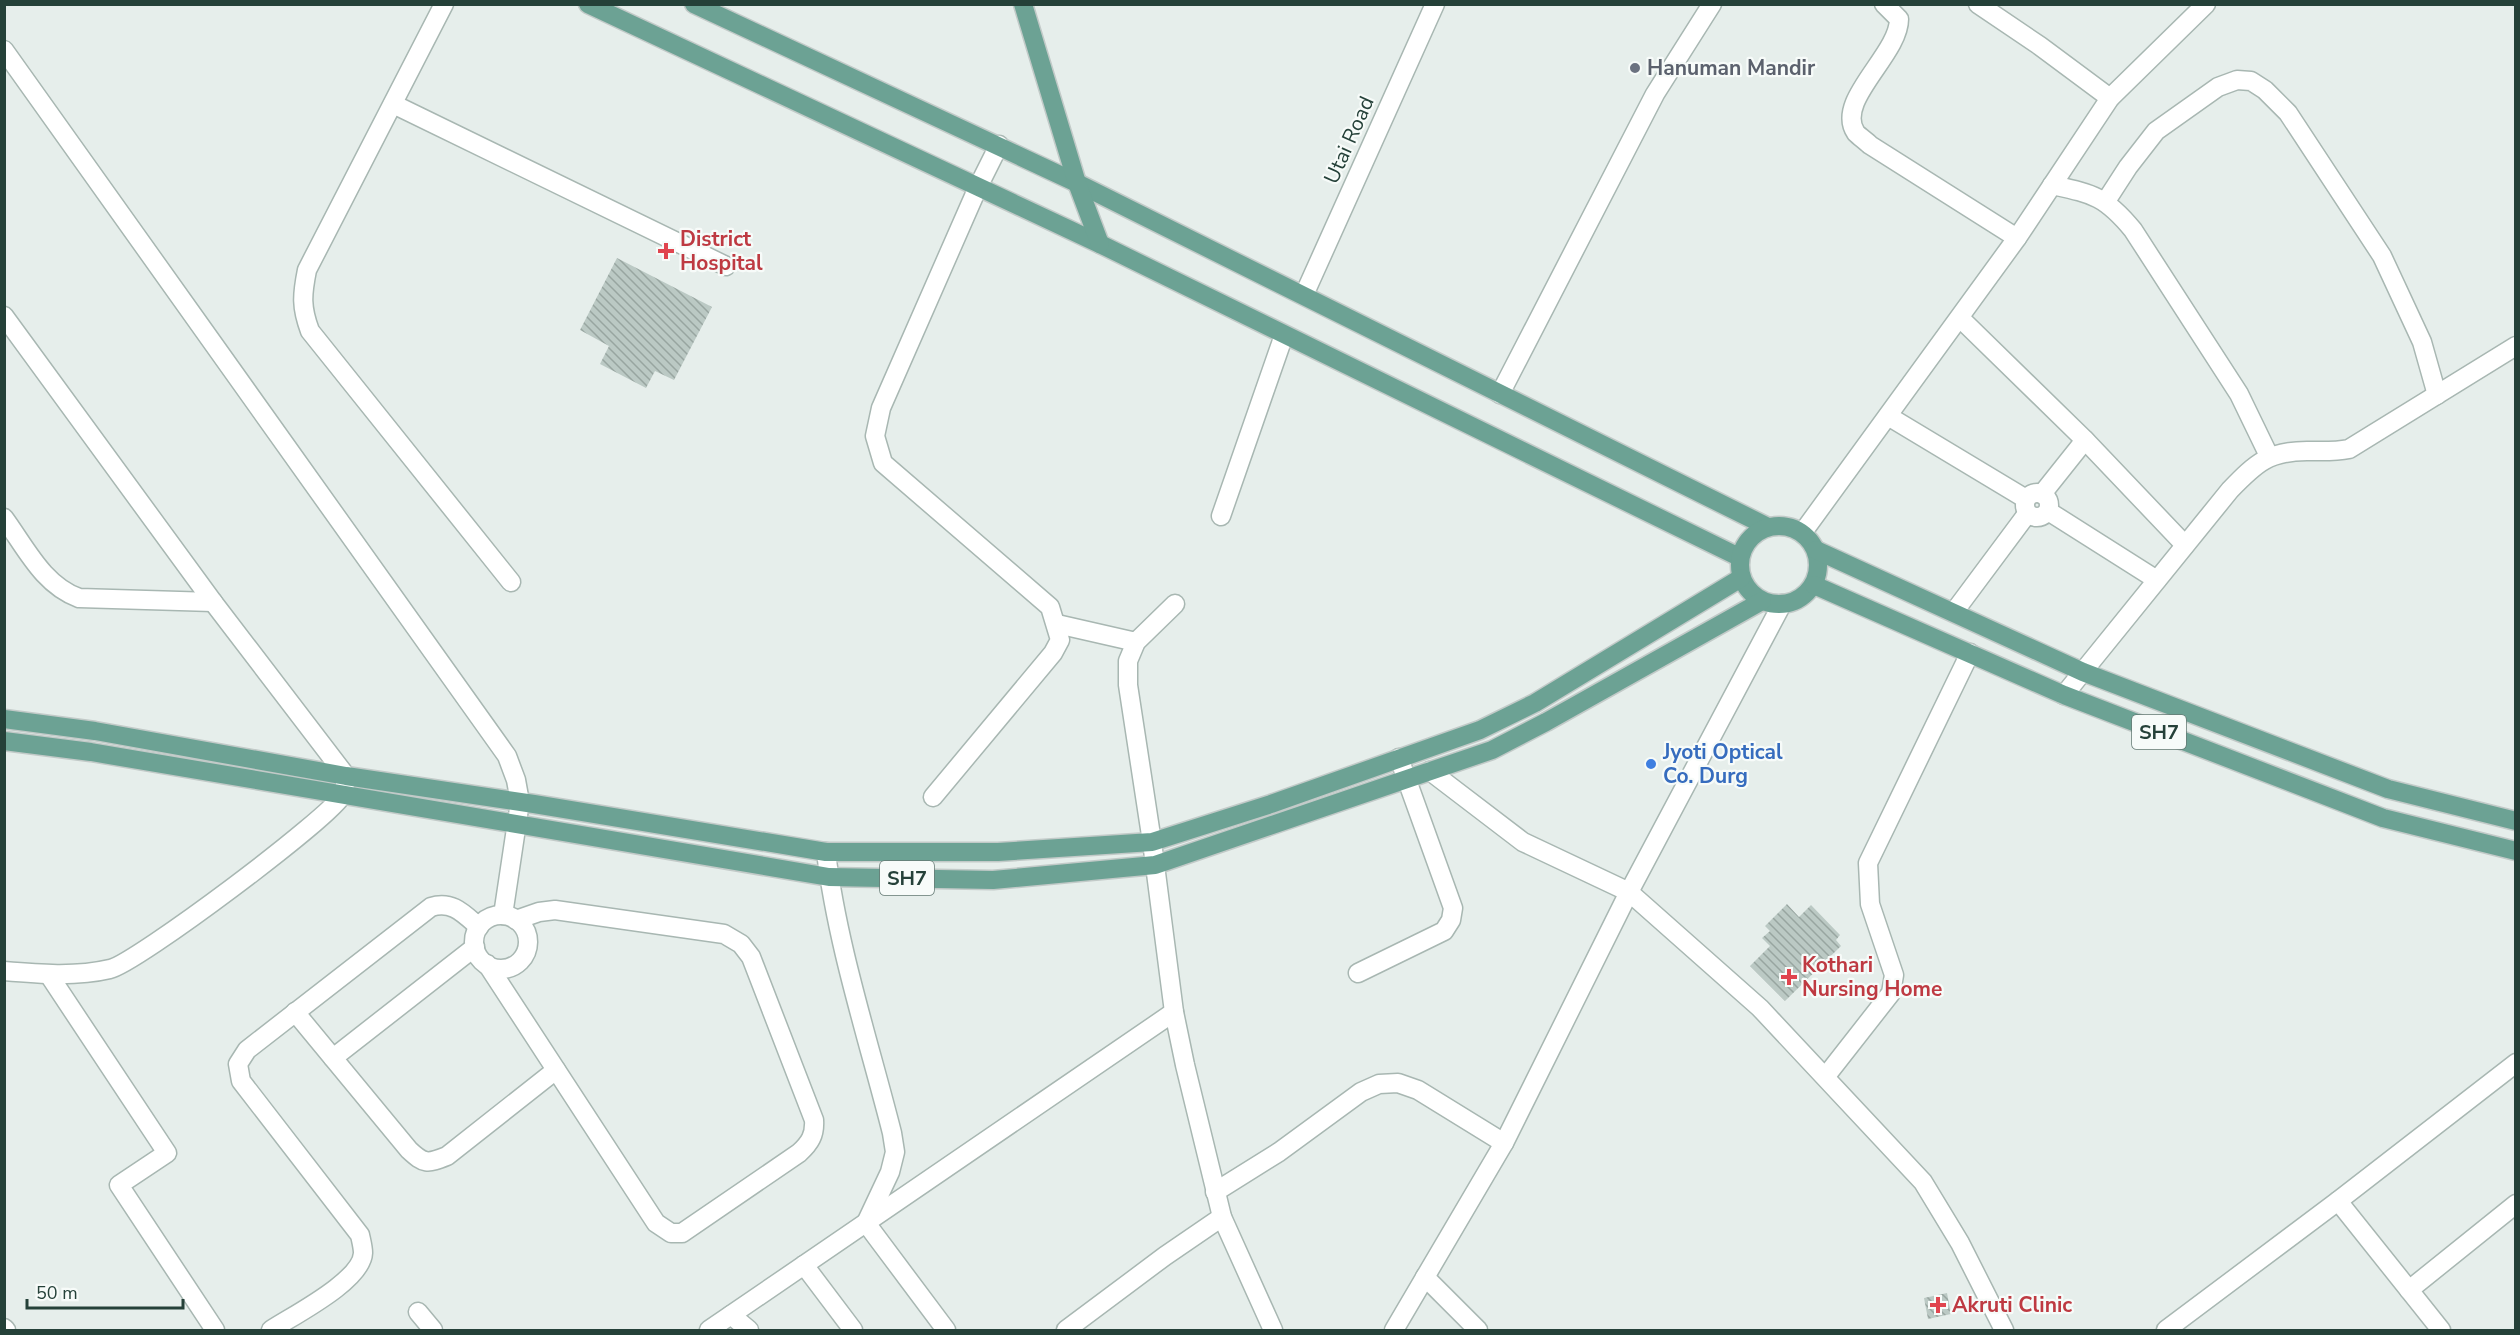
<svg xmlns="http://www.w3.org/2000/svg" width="2520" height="1335" viewBox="0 0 2520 1335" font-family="'Nunito Sans',sans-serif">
<defs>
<pattern id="building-back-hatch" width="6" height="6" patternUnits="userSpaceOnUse" patternTransform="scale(1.5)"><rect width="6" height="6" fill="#bbc9c4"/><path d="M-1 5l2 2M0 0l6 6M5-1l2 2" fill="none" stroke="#98a5a0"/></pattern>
</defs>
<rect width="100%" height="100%" fill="#e6eeeb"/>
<g fill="url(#building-back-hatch)">
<polygon points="617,258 712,307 674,380 655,371 646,388 600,364 609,346 580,330"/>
<polygon points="1787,904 1799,917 1811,905 1840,935 1836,940 1841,946 1785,1001 1750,966 1770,946 1762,938 1770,931 1765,926"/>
<polygon points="1947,1293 1951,1314 1928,1319 1924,1298"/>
</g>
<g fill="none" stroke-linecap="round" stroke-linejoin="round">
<g stroke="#a8b7b2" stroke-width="21">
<g id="minor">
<path d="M 444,4 L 307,270 C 302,295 301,307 310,331 L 511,582"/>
<path d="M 1884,4 L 1899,19 C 1899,55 1834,101 1856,133 C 1860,137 1866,141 1870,145 L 2017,238"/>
<polyline points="1978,4 2040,46 2110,98"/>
<polyline points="4,50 507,756 516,780 520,802 503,915"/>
<polyline points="393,104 726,266"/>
<path d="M 2052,185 C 2093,194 2105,196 2133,230 L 2239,394 L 2269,456"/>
<polyline points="2106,201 2128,167 2156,131 2218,87 2237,80 2251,81 2265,90 2288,113 2382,256 2422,342 2437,395"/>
<polyline points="1304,295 1435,4"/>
<path d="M 4,316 L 213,602 L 346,776 C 345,781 345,789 343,794 C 333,816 135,964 110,969 C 76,977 39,974 4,971"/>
<polyline points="1960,318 2085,440 2185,545"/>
<polyline points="1500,394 1655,94 1712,4"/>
<polyline points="1888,416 2026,499"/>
<circle cx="2037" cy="505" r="12"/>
<polyline points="2042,494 2085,440"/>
<polyline points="2048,511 2157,580"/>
<polyline points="1221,516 1284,335"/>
<path d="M 4,518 C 26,548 43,585 79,598 L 213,602"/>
<polyline points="1803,532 2017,238 2110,98 2206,4"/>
<polyline points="1175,604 1136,642 1128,661 1128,685 1152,842 1174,1012 1185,1065 1222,1217 1273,1330"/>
<polyline points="1954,612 2027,514"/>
<polyline points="1057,624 1136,642"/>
<path d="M 2064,695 L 2230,490 C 2256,463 2269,451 2307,451 C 2322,451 2334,452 2349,449 L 2516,346"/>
<polyline points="1430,771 1523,842 1629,892 1760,1008 1923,1182 1960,1243 2004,1330"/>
<polyline points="933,797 1053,653 1060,640 1050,607 883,463 875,436 881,408 978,187 999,145"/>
<path d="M 826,852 C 837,945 869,1042 892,1133 L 895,1152 L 890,1172 L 866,1223 L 946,1330"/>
<circle cx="501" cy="942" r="27"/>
<path d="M 487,964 L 656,1223 L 671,1233 L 682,1233 L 799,1153 C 810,1143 815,1135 814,1120 L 751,957 L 741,944 L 724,934 L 555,910 L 539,912 L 516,920"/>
<polyline points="1358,973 1444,931 1451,920 1453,908 1399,758"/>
<polyline points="49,975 167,1153 119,1185 215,1330"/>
<path d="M 295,1012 L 409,1150 C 424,1164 427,1164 447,1156 L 556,1070"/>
<polyline points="333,1058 475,947"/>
<polyline points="1826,1076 1891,993 1894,975 1870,904 1868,863 1970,653"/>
<polyline points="1215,1192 1279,1152 1361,1092 1379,1084 1398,1083 1418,1090 1504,1143"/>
<polyline points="2338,1201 2441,1330"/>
<polyline points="804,1265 853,1330"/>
<polyline points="1425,1277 1478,1330"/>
<polyline points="2409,1290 2516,1204"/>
<polyline points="418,1312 433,1330"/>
<polyline points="731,1315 749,1330"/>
<polyline points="4,1328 6,1330"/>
<path d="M 271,1330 C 292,1316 362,1281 363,1253 C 363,1247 361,1240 360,1235 L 241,1081 L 238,1064 L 247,1050 L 431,907 C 452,900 464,914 479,927"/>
<polyline points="709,1330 1174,1012"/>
<polyline points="1066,1330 1165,1256 1222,1217"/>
<polyline points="1394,1330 1504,1143 1629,892 1782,604"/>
<polyline points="2166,1330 2338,1201 2516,1063"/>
</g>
</g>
<g stroke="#c2cac8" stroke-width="21">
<g id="major">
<polyline points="588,4 1100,244 1739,557"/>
<polyline points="694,4 1077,183 1766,526"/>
<polyline points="1023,4 1077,183 1100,244"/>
<circle cx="1779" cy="565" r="39"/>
<polyline points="1816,550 2083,672 2388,789 2516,821"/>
<polyline points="1814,585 2064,695 2383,818 2516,851"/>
<polyline points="4,719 95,731 346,776 534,804 826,852 998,852 1152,842 1271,804 1480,730 1535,703 1741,578"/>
<polyline points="4,741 91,752 829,877 993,880 1155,865 1492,750 1546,722 1762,601"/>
</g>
</g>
<use href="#minor" stroke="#fff" stroke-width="18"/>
<use href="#major" stroke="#6ca294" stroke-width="18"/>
</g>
<circle fill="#6b7280" stroke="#f7fbf9" stroke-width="2" cx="1635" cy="68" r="6"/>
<g fill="#e0444e" stroke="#f7fbf9" stroke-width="2">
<path d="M663 242h6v6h6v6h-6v6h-6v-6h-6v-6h6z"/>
<path d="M1786 968h6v6h6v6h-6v6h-6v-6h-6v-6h6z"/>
<path d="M1935 1296h6v6h6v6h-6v6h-6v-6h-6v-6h6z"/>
</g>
<circle fill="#3f7fe0" stroke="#f7fbf9" stroke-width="2" cx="1651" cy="764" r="6"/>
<g text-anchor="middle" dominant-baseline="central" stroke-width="4.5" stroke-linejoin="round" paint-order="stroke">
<g fill="#f7fbf9" stroke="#647973" stroke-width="1.5">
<rect x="2132" y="715" width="54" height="34" rx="4.5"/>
<rect x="880" y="861" width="54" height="34" rx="4.5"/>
</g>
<g font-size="20" font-weight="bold" fill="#254139">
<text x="2159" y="732">SH7</text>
<text x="907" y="878">SH7</text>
</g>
<g font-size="21" font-weight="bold" fill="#5b616d" stroke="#f7fbf9" text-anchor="start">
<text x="1647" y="68">Hanuman Mandir</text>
</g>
<g font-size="21" fill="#254139" stroke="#f7fbf9">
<text transform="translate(1349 140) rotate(-66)">Utai Road</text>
</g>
<g font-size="21" font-weight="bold" fill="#be3a42" stroke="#f7fbf9" text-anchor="start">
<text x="680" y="239">District<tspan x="680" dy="24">Hospital</tspan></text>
<text x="1802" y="965">Kothari<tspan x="1802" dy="24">Nursing Home</tspan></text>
<text x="1952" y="1305">Akruti Clinic</text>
</g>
<g font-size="21" font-weight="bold" fill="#366cbe" stroke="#f7fbf9" text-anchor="start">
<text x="1663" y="752">Jyoti Optical<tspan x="1663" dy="24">Co. Durg</tspan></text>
</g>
</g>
<rect width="2520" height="1335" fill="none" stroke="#254139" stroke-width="12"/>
<path d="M27 1299v9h156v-9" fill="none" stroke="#254139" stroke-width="3"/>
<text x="36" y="1299" font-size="18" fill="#254139" stroke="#f7fbf9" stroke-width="4.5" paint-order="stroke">50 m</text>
</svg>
